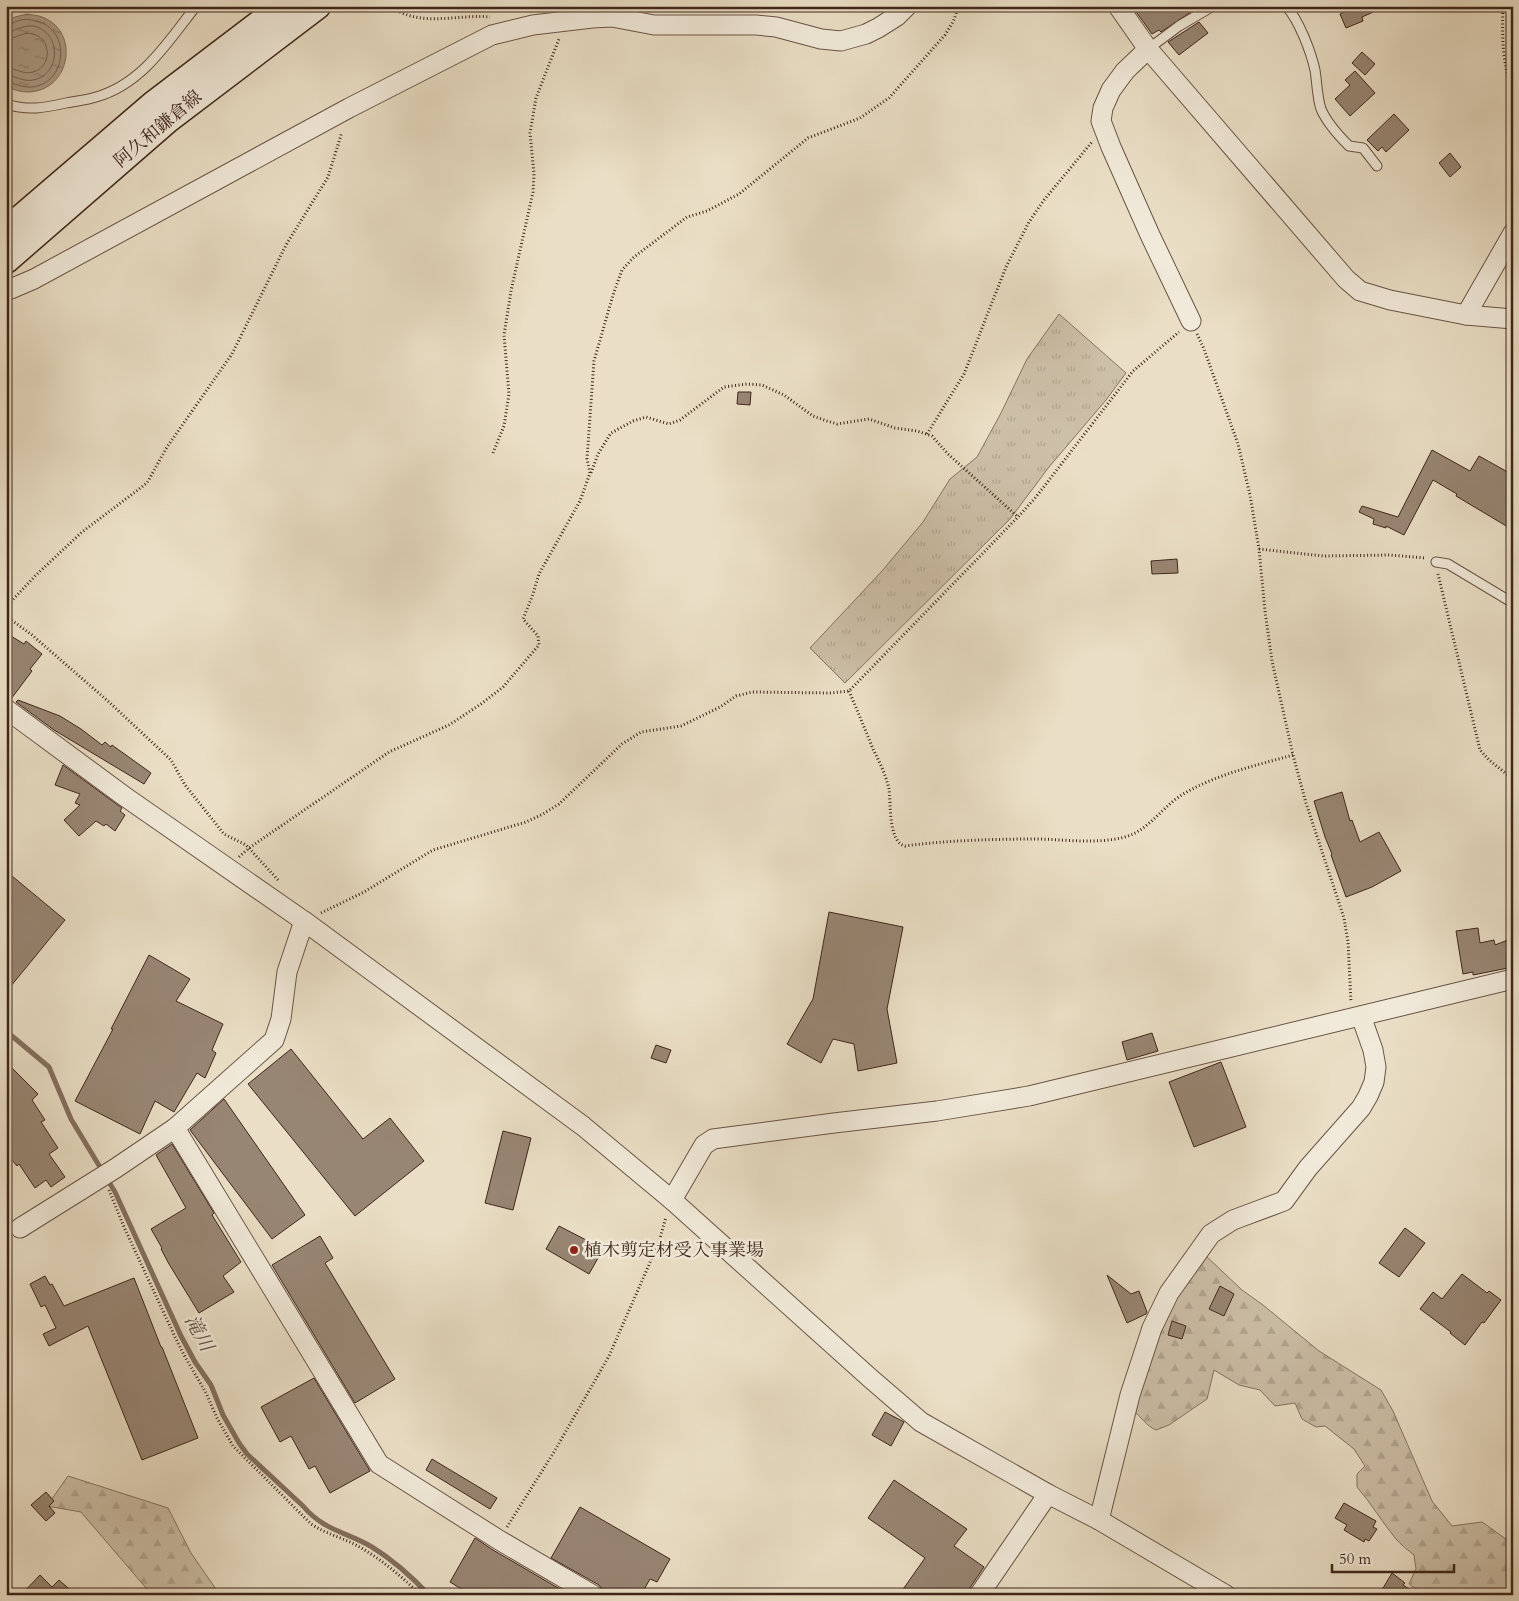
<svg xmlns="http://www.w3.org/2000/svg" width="1519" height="1601" viewBox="0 0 1519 1601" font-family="Cardo,'Noto Serif JP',serif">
<defs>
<pattern id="grass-tufts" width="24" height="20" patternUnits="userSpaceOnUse" patternTransform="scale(1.25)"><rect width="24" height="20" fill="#cdc0a9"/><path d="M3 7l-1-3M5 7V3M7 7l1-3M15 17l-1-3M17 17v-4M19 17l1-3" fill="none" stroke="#b1a591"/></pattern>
<pattern id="forest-firs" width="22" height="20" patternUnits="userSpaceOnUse" patternTransform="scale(1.25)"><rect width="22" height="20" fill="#cdc0a9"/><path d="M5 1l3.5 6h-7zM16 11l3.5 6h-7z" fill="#b1a591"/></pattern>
<pattern id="water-ripples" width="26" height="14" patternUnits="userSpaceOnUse" patternTransform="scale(1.25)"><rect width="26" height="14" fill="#b0a08c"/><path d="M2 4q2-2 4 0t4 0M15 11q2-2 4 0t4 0" fill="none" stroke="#918272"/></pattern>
</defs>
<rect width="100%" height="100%" fill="#eadfc6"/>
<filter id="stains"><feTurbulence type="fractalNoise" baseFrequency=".004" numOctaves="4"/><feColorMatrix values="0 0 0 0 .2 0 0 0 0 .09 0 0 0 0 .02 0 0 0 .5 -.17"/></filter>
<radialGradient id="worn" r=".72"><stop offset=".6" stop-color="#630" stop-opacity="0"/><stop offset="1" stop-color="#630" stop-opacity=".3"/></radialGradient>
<polygon fill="url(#grass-tufts)" stroke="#867362" points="1059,314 1126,373 1106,400 1049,467 1010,519 845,683 810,648 882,571 923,522 950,479 977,457 1001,413 1027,359"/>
<g fill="url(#forest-firs)" stroke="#867362">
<path d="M 1204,1254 L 1242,1290 L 1263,1305 L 1319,1351 L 1381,1390 L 1393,1411 L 1432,1501 L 1452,1526 L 1482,1522 L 1513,1544 L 1513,1595 L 1425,1595 L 1409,1584 L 1416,1569 L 1414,1555 C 1408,1550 1401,1545 1396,1539 C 1382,1522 1371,1503 1357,1487 L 1357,1474 L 1365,1466 L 1354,1449 L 1325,1426 L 1316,1427 L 1302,1419 L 1295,1403 L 1275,1406 L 1260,1390 L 1239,1385 L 1214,1370 L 1207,1399 L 1169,1425 L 1156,1430 C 1146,1426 1141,1416 1132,1410 L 1159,1325 Z"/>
<polygon points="68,1476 168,1508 191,1553 220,1595 152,1595 81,1512 47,1506"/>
</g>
<path fill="url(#water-ripples)" stroke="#836f5f" d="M 27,14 C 31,15 35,15 39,16 C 81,28 72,91 28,92 C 21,92 12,90 6,85 L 6,21 L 15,17 Z"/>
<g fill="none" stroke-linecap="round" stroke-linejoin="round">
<g stroke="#786354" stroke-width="1">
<path d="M 6,25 C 11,25 13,23 17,21 C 23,19 30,19 36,21 C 71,28 68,83 32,87 C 22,88 15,83 6,82"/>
<path d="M 6,32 C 17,31 25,23 37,27 C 62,36 60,75 33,80 C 23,82 16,76 6,75"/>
<path d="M 6,39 C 16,39 23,31 33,34 C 52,39 52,67 33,72 C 23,75 16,68 6,68"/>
</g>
<path stroke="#836f5f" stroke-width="5" d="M 6,1031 L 49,1067 L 71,1119 L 115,1192 L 181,1336 L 195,1362 L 211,1385 L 223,1415 L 239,1443 L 247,1454 L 303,1506 C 324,1531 347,1532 372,1547 C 393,1560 412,1577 429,1595"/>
</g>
<g fill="#988674" stroke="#3f261b">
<polygon points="1132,6 1187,6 1191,12 1161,32 1159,30 1152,34"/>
<polygon points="1341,6 1387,6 1362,17 1363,21 1346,28 1340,14 1344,12"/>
<polygon points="1199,22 1208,33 1179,55 1168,42"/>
<polygon points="1362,52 1375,64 1365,75 1352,63"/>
<polygon points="1355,71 1375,93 1350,116 1335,99 1350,85 1345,80"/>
<polygon points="1394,114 1409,130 1386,152 1382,147 1378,151 1367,140"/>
<polygon points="1450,153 1461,167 1450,177 1439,163"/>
<polygon points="738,392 751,392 750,405 737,404"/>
<polygon points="1432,450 1470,471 1479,456 1513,475 1513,530 1456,496 1457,494 1433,480 1404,535 1386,526 1386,528 1373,524 1374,519 1359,512 1362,506 1398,517"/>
<polygon points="1177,559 1178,573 1152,574 1151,561"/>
<polygon points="6,633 24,644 26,641 42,654 30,669 32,671 11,699 6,698"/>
<polygon points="18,700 60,716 81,729 102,745 105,742 111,747 112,745 151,773 144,784 54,730 16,702"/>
<polygon points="63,765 122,808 120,811 125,815 115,831 106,824 104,826 96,821 79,836 64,820 80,805 75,803 80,794 55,785"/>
<polygon points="1342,792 1350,821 1352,820 1360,842 1379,832 1401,871 1372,887 1346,897 1331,855 1332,854 1325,837 1314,801"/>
<polygon points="6,871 65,920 6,992"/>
<polygon points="829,912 903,927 887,1009 897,1063 858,1071 854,1044 833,1039 821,1063 787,1044 813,999"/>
<polygon points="1478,928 1480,943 1494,940 1495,945 1513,938 1513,967 1473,975 1473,972 1463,974 1456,931"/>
<polygon points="149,955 190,979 176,1001 223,1024 212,1050 216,1053 205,1078 197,1073 174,1112 155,1101 140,1134 75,1101 113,1029 111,1029"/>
<polygon points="1152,1033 1158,1051 1127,1060 1122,1042"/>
<polygon points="656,1045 671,1050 666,1063 651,1058"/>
<polygon points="291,1049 363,1139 390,1118 424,1161 355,1216 248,1084"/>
<polygon points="6,1062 38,1094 32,1100 45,1120 41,1122 58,1148 49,1154 65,1177 51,1187 46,1180 35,1188 19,1164 17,1166 6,1153"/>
<polygon points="1221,1062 1246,1127 1194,1147 1169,1082"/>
<polygon points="224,1099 305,1215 272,1239 190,1130"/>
<polygon points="503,1131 531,1138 513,1210 485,1203"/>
<polygon points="172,1144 214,1213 212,1215 241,1262 223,1276 234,1292 199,1313 169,1264 161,1249 162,1248 151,1229 186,1208 156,1155"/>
<polygon points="559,1226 590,1242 589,1244 602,1251 589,1274 546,1249"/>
<polygon points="1405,1228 1425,1243 1399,1277 1379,1263"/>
<polygon points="320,1236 333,1258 325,1263 395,1379 355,1403 272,1265"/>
<polygon points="1462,1274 1487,1293 1489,1291 1501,1300 1484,1323 1482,1322 1465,1345 1450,1333 1451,1332 1420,1309 1433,1292 1442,1299"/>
<polygon points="1107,1275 1131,1294 1139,1291 1147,1312 1146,1314 1127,1323"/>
<polygon points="45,1276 50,1285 52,1284 64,1306 134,1278 161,1347 162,1347 198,1438 142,1460 88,1326 49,1346 43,1334 56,1328 45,1305 41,1307 30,1284"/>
<polygon points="1220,1286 1234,1294 1224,1316 1209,1309"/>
<polygon points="1172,1321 1186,1326 1182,1339 1168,1335"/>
<polygon points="314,1378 370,1471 330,1493 315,1466 309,1469 291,1436 280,1442 261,1407"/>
<polygon points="885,1412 904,1422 891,1446 872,1435"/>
<polygon points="432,1459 497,1498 490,1509 426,1470"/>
<polygon points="894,1480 967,1529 954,1546 984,1567 965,1595 899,1595 925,1558 868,1518"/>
<polygon points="46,1492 54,1501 49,1506 55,1513 46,1521 31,1505"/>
<polygon points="1344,1503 1376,1521 1373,1527 1377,1529 1369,1541 1365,1539 1364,1542 1344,1530 1347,1525 1335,1518"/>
<polygon points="580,1507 670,1559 657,1582 650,1579 641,1595 604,1595 602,1589 599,1585 551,1558"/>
<polygon points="475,1538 493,1550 570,1595 471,1595 450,1582"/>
<polygon points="1392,1573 1405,1583 1403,1585 1418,1595 1379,1595"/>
<polygon points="40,1575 52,1587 59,1580 76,1595 21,1595"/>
</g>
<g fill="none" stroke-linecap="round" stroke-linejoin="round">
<g stroke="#6a5446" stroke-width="11">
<g id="lane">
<path d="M 1286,6 C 1299,20 1311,52 1315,70 C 1317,82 1317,97 1321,109 C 1327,123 1338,135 1349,146 L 1363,148 L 1377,166"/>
<polyline points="1148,49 1179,26 1213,6"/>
<path d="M 6,104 C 29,111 43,108 66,103 C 76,101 87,100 96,97 C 142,84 168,42 196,6"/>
<polyline points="1436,562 1448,564 1513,603"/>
</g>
</g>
<g stroke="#6a5446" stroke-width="21">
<g id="street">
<polyline points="1118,6 1148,49 1346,279 1360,291 1390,300 1466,315 1513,319"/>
<polyline points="1148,49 1125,71 1111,90 1103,108 1101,121 1111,147 1150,235 1191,321"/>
<polyline points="6,291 34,279 349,108 492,35 533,25 592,18 612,17 654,25 756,25 776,27 821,39 841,41 866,34 878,28 897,16 907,6"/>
<polyline points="1466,315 1513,233"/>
<polyline points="6,709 124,796 304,921 583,1126 672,1200 870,1378 921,1422 1048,1494 1099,1520 1226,1595"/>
<polyline points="175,1128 379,1464 499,1540 593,1595"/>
<polyline points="672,1200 704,1145 713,1139 834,1123 937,1111 1029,1096 1513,979"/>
<polyline points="20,1228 116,1168 175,1128 274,1040 281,1019 287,972 304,921"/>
<polyline points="1099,1520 1130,1395 1152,1328 1169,1293 1211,1234 1233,1220 1284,1201 1308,1168 1361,1108 1368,1096 1374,1082 1376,1067 1373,1050 1361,1016"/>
<polyline points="979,1595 1048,1494"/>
</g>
</g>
<g stroke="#3f261b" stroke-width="29">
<g id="secondary">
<polyline points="6,231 154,104 283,6"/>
<polyline points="6,260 167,120 317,6"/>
</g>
</g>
<g stroke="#3f261b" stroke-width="3" stroke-dasharray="1 2.5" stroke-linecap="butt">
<path d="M 398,6 L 398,11 C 426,26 460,14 490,17"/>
<path d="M 1503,6 C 1502,35 1502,65 1513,92"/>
<polyline points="1197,334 1204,349 1238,444 1250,495 1259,549 1265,611 1272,661 1293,755 1306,803 1344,918 1348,942 1351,1002"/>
<polyline points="927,434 964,374 1006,267 1029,222 1044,200 1092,142"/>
<polyline points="493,453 504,426 509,394 504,335 511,291 533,192 534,174 530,133 536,98 559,39"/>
<polyline points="591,473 598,454 611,433 633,421 646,417 669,424 680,420 724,387 747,384 762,385 784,395 813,416 827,421 837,424 869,419 895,428 917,431 932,436 948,454 1018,517"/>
<polyline points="1259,549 1323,556 1390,555 1425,558"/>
<polyline points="1438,574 1480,750 1489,760 1513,779"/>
<polyline points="6,607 35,576 82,532 147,483 167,447 232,354 286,245 328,177 342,132"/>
<polyline points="6,616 32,635 109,702 171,760 185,785 224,834 246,845 279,881"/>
<path d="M 849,691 C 857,710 865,729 873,749 C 879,761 886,775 889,789 C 891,803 888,842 905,846 C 950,840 996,839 1041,839 C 1069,840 1098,844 1125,837 C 1150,830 1163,805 1185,793 C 1218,774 1257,765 1293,755"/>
<polyline points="239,857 249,848 389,752 449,725 481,704 503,687 539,645 538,636 523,619 533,594 539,574 580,501 590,473 587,459 594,361 613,295 622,270 634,257 687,217 707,211 739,194 808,138 860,118 889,98 945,35 953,22 959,6"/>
<polyline points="321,913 364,892 433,850 526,822 543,814 559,804 622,744 641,732 681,726 720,707 736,696 752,692 831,693 849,691 1018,517 1036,497 1133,371 1179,332"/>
<path d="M 109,1190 L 124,1227 L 175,1337 L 184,1355 L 206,1393 L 217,1418 L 233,1446 L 311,1524 C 326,1534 341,1537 356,1545 C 380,1558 401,1576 421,1595"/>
<polyline points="507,1527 554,1452 609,1356 659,1242 666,1217"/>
</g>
<use href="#lane" stroke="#f1eada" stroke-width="9"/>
<use href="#street" stroke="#f1eada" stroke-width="19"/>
<use href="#secondary" stroke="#f1eada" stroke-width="26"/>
</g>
<circle fill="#8f2418" stroke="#f1eada" stroke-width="2" cx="574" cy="1250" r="5"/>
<g text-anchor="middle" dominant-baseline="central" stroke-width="5" stroke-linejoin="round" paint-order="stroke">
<g font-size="18" fill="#3f261b" stroke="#f1eada">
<text transform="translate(158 129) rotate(-40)">阿久和鎌倉線</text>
</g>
<g font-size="18" fill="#3f261b" stroke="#f1eada" text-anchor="start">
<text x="584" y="1250">植木剪定材受入事業場</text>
</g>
<g font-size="19" font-style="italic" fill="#614b3d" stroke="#f1eada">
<text transform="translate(199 1333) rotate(61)">滝川</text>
</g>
</g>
<rect width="1519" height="1601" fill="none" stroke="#eadfc6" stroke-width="25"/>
<rect x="8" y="8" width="1504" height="1586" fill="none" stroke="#3f261b" stroke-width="2.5"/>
<rect x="12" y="12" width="1494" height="1576" fill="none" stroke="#3f261b"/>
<path d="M1332 1564v8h122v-8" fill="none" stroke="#3f261b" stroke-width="2.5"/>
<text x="1339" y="1564" font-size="15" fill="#3f261b" stroke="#f1eada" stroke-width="4" paint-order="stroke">50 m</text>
<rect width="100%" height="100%" filter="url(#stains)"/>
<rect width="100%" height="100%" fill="url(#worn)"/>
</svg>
